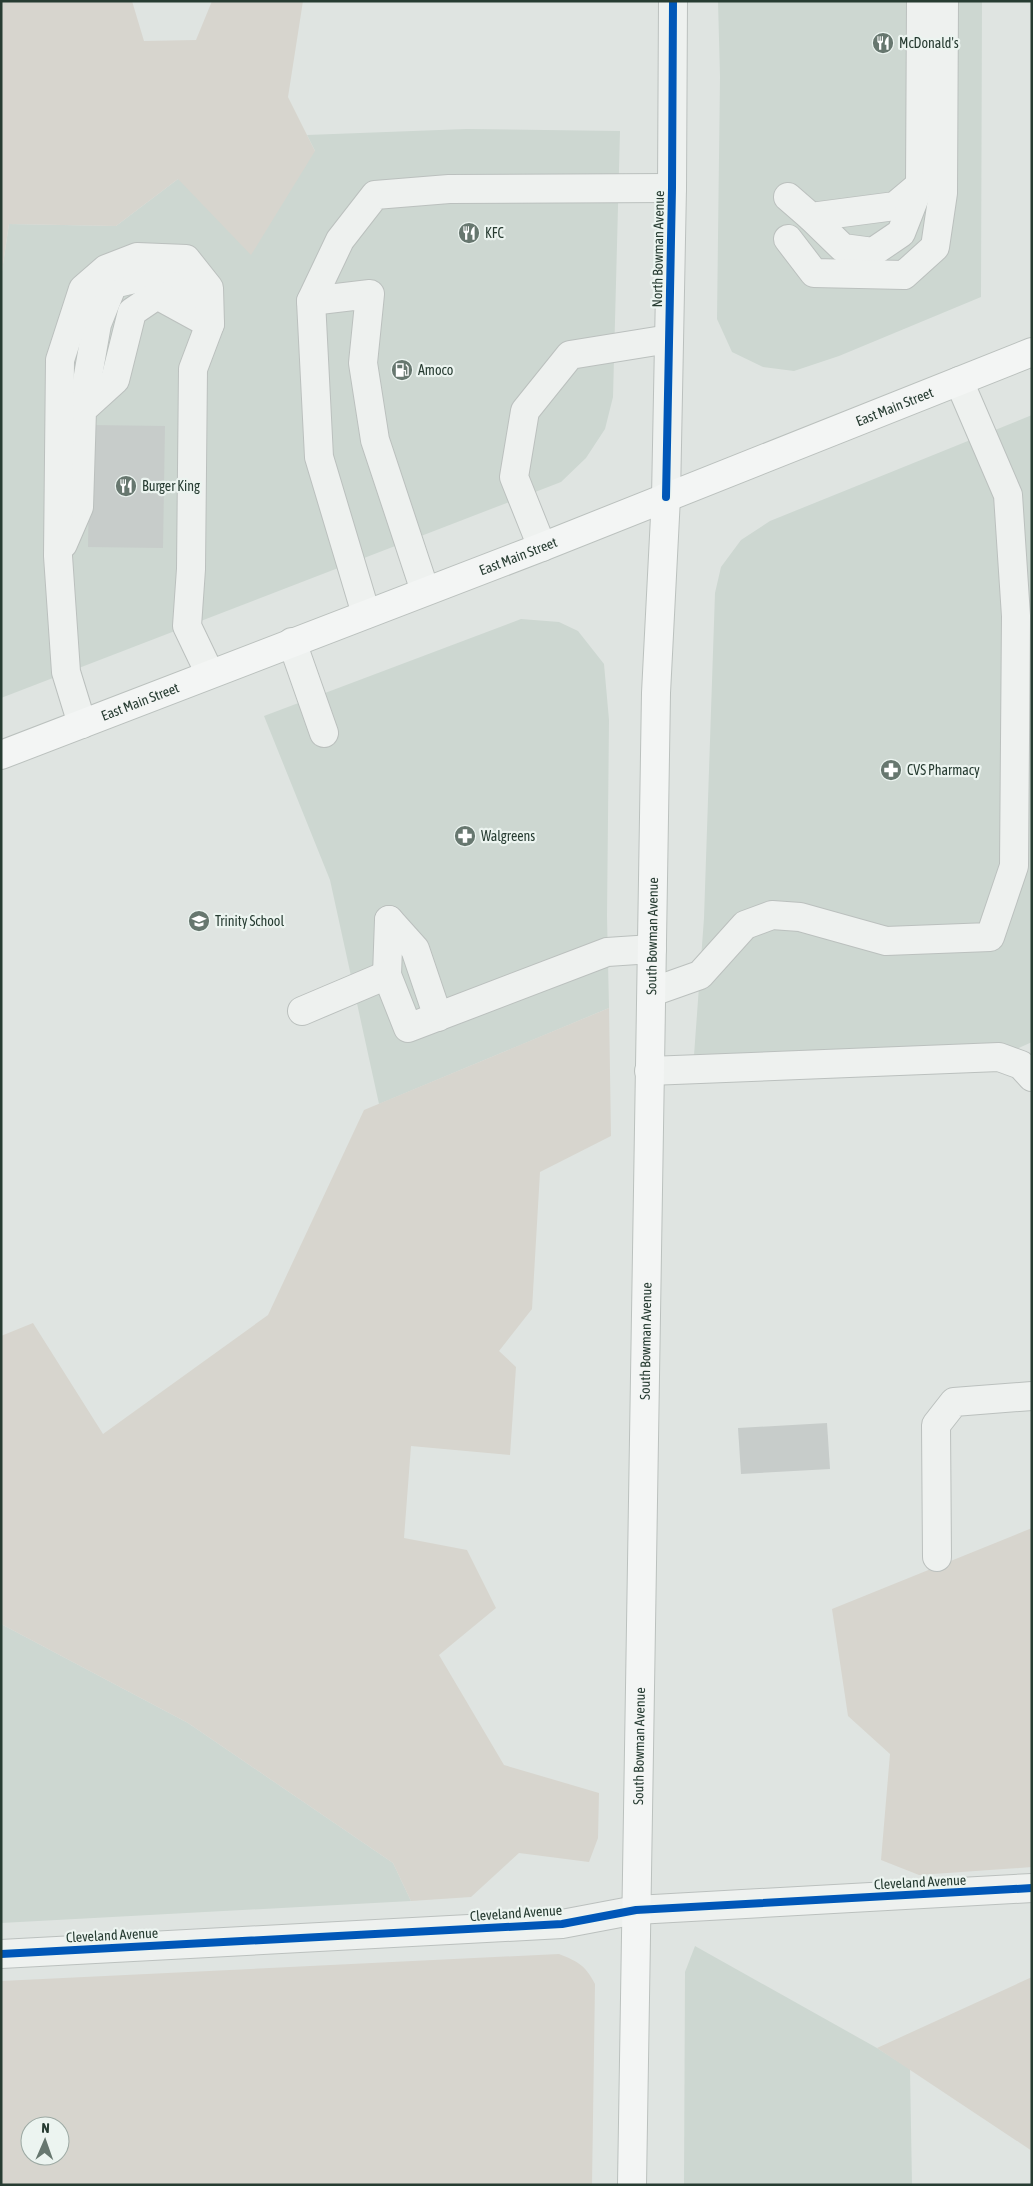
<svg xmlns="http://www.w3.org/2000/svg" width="1033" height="2186" viewBox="0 0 1033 2186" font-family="'Asap Condensed',sans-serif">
<rect width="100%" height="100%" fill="#dfe4e1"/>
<g fill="#cdd7d1">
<polygon points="718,1 982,1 981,297 839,356 794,371 763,367 732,352 717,319 720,77"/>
<polygon points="466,129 620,131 613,397 605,429 586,458 561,482 1,698 1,278 9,224 116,226 178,179 315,151 307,135"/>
<polygon points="1032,415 1032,1042 999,1057 693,1069 704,918 715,593 721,567 741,540 770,521"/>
<polygon points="521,619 559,622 578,631 604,664 609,720 607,916 609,1008 379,1104 330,880 264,716"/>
<polygon points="1,1624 188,1723 393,1863 411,1901 1,1923"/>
<polygon points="695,1946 877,2048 910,2069 912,2185 684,2185 685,1972"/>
</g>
<g fill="#d7d5ce" fill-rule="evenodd">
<polygon points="1,1 132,1 144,41 196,40 212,1 303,1 288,97 315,151 251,255 178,179 116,226 9,224 1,278"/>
<polygon points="609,1008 611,1136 540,1172 532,1309 499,1351 516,1367 510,1455 411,1446 404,1538 467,1550 496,1608 439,1655 504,1765 599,1793 598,1838 589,1862 519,1853 471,1897 411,1901 393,1863 188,1723 1,1624 1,1336 33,1323 103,1434 268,1315 364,1110"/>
<polygon points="1032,1528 1032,1867 919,1875 881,1860 890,1754 848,1716 832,1609"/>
<path d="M 559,1954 C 579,1962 585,1965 595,1984 L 592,2185 L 1,2185 L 1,1981 ZM 30,2126 L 60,2126 L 60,2156 L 30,2156 Z"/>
<polygon points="1032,1977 1032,2151 877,2048"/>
</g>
<g fill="#c7ccca">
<polygon points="90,425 165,426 163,548 88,547"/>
<polygon points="827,1423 830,1469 741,1474 738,1428"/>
</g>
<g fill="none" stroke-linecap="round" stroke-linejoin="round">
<g stroke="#bbc0be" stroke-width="30">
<g id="minor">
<polyline points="788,197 811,217 895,206 920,185 921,1"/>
<polyline points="811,217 843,248 873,252 901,233 919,187"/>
<polyline points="788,239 814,273 904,275 935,247 943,193 944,1"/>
<polyline points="311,301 370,294 363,363 375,440 425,591"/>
<polyline points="82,410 97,324 113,284 147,276 176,279 204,316"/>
<polyline points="666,497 672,188 673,1"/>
<polyline points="63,544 79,507 82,410 115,380 132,312 157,295 210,324"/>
<polyline points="542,547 514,477 525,411 570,355 669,339"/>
<polyline points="366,614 319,457 311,301 340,240 375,195 449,189 672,188"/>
<polyline points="292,642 324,733"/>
<polyline points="82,724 66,672 58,556 60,360 83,289 106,269 137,257 186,259 209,288 210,324 193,369 191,569 187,626 210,674"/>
<polyline points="389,920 387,975 408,1028 607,952 652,949"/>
<polyline points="389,920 415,949 438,1017"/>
<polyline points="652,992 700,975 745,925 772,915 800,917 886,941 990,937 1014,866 1016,616 1008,495 959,381"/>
<polyline points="302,1011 387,975"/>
<polyline points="649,1071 999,1057 1021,1065 1032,1077"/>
<polyline points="937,1557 936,1425 954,1402 1032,1396"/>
<polyline points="1,1954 562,1924 636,1910 1032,1888"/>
</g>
</g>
<g stroke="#bbc1be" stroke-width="30">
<g id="major">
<path id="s1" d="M 1,755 L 542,547 L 1032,352"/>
<path id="s2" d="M 632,2185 L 656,693 L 666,497"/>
</g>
</g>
<use href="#minor" stroke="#eef1ef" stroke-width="28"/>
<use href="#major" stroke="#f3f5f4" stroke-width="28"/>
<g stroke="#ecf4f0" stroke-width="11">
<g id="cycleway">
<polyline points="666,497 672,188 673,1"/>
<polyline points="1,1954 562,1924 636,1910 1032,1888"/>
</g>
</g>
<use href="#cycleway" stroke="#0057b8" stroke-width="8"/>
</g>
<defs>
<g id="restaurant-disc" transform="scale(1.125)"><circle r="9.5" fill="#67776f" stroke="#ecf4f0"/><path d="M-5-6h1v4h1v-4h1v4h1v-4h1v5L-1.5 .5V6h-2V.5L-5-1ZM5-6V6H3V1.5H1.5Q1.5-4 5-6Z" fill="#fff"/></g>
<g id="fuel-disc" transform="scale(1.125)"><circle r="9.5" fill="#67776f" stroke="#ecf4f0"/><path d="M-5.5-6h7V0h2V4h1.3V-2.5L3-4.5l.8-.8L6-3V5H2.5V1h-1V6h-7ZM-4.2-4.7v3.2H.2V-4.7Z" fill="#fff"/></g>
<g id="pharmacy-disc" transform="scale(1.125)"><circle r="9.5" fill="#67776f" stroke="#ecf4f0"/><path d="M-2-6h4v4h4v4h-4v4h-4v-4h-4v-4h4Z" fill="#fff"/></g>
<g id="school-disc" transform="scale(1.125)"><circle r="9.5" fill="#67776f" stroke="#ecf4f0"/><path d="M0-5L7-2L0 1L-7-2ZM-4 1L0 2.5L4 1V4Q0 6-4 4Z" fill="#fff"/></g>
</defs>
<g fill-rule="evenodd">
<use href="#restaurant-disc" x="883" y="43"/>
<use href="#restaurant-disc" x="469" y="233"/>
<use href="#fuel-disc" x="402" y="370"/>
<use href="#restaurant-disc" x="126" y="486"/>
<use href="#pharmacy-disc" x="891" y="770"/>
<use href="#pharmacy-disc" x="465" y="836"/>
<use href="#school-disc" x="199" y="921"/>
</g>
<g text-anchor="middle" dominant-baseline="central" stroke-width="4.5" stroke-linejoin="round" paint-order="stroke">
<g font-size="14" fill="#273c32" stroke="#ecf4f0" text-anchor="start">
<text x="899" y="43">McDonald's</text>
<text x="485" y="233">KFC</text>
<text x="418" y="370">Amoco</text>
<text x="142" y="486">Burger King</text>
<text x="907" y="770">CVS Pharmacy</text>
<text x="481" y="836">Walgreens</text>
<text x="215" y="921">Trinity School</text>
</g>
<g font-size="14" fill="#273c32" stroke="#ecf4f0">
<text transform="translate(658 249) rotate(-89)">North Bowman Avenue</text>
<text stroke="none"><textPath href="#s1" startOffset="959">East Main Street</textPath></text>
<text stroke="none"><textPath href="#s1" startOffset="554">East Main Street</textPath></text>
<text stroke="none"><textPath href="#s1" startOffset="149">East Main Street</textPath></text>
<text stroke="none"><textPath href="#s2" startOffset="1249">South Bowman Avenue</textPath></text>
<text stroke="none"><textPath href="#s2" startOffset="844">South Bowman Avenue</textPath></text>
<text stroke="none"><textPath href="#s2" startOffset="439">South Bowman Avenue</textPath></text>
<text transform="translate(920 1882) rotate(-3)">Cleveland Avenue</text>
<text transform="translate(516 1913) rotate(-4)">Cleveland Avenue</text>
<text transform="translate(112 1935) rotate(-3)">Cleveland Avenue</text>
</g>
</g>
<rect width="1033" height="2186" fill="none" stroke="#273c32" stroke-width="5"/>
<g transform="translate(45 2141) rotate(2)"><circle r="24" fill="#ecf4f0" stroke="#9daaa4"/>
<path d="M0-4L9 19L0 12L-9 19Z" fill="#67776f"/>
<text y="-8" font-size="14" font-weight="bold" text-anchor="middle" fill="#273c32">N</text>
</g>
</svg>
